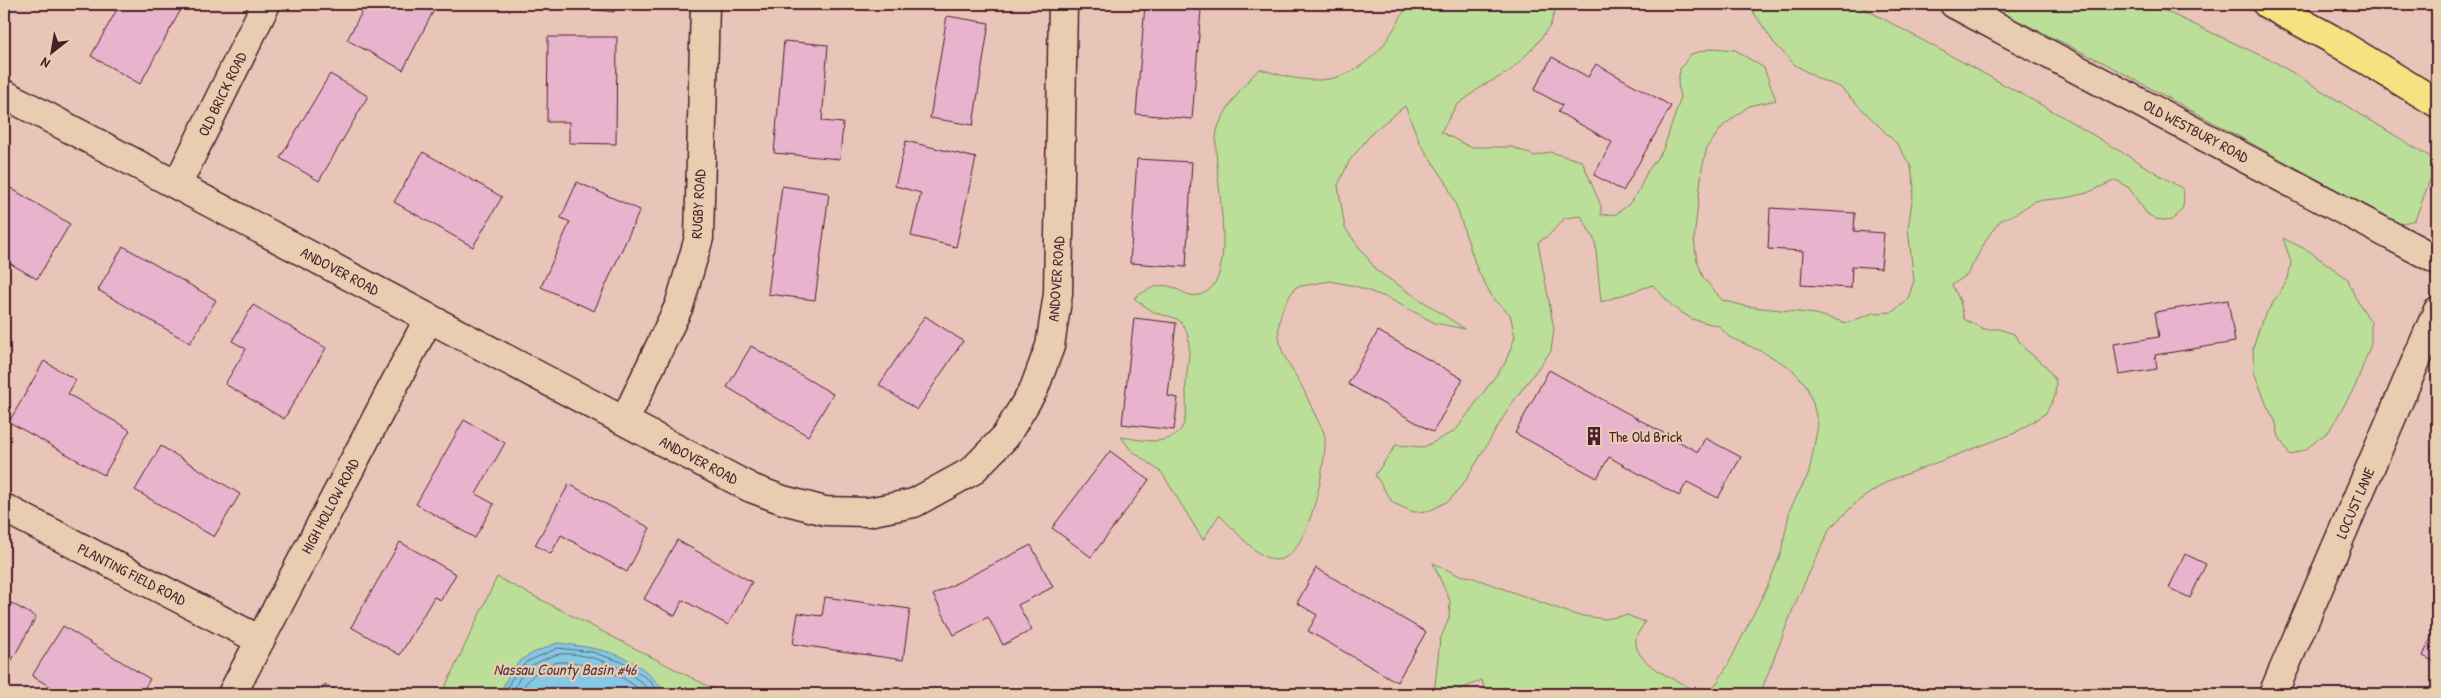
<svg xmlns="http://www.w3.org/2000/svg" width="2441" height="698" viewBox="0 0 2441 698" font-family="'Patrick Hand',sans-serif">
<rect width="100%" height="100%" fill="#e9c5b9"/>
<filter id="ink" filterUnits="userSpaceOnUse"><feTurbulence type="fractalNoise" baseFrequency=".02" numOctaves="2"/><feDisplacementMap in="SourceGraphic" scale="10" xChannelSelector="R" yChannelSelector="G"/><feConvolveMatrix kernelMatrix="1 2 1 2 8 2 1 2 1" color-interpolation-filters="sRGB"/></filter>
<g filter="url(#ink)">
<g fill="#bbde98" stroke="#827e62">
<path d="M 1409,4 L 1557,4 L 1550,26 L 1536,45 L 1509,72 L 1482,86 L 1456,106 L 1441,132 L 1470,147 L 1512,147 L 1535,156 L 1550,152 L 1582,161 L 1601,206 L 1601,215 L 1616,214 L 1628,205 L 1638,192 L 1647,172 L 1663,150 L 1680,100 L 1678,83 L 1680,69 L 1691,54 L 1713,48 L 1735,50 L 1764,68 L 1776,100 L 1749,106 L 1724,125 L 1707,147 L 1702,169 L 1694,239 L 1697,260 L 1703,277 L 1722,300 L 1745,306 L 1816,314 L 1847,323 L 1873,313 L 1892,312 L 1907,301 L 1914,281 L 1908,229 L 1914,187 L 1911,167 L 1898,145 L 1840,87 L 1819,79 L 1795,65 L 1774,43 L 1748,4 L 1856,4 L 2058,114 L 2183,189 C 2185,206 2184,211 2170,221 L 2156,219 L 2147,214 L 2129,188 L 2116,180 L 2087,193 L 2065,198 L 2035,201 L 2017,213 L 2001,220 L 1989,235 L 1967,275 L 1952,285 L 1960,301 L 1964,319 L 1984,329 L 1999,329 L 2014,334 L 2026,350 L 2046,366 L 2056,381 L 2055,396 L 2046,413 L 2015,433 L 1888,481 L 1858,501 L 1830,528 L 1795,604 L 1760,694 L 1706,694 L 1717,683 L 1728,665 L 1768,585 L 1781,553 L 1790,509 L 1809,473 L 1818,425 L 1813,403 L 1806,385 L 1791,368 L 1763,352 L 1729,337 L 1719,326 L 1692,319 L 1673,307 L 1653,285 L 1601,302 L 1595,241 L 1581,216 L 1565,218 L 1549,235 L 1538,242 L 1554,329 L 1551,351 L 1512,403 L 1466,480 L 1450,500 L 1429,511 L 1413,512 L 1393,503 L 1375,475 L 1396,445 L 1424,447 L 1456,430 L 1505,363 L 1515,337 L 1510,314 L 1494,300 L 1477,269 L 1457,208 L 1446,182 L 1420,143 L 1405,106 L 1374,131 L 1350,160 L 1338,185 L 1345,228 L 1377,271 L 1465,329 L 1435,323 L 1388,298 L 1355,286 L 1330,281 L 1296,287 C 1285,302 1277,316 1279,335 C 1280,354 1291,367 1300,383 C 1306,394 1311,406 1316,417 C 1319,423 1325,432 1325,438 C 1327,462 1307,571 1271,559 C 1253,554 1234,528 1219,515 L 1203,540 L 1162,473 L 1131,450 L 1121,437 C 1137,439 1158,445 1174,436 C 1191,426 1185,398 1186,382 C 1187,364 1194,341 1183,325 C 1176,315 1167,317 1156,313 C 1149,310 1141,303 1134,298 C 1145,291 1158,282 1172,287 C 1183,291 1191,300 1204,293 C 1242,275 1210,167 1217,131 C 1221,114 1246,80 1260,69 C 1308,84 1342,89 1380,49 C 1391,37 1399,18 1409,4 Z"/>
<polygon points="1984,4 2150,4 2275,62 2437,161 2415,220 2399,224 2108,65"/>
<polygon points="2283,238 2309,251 2348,279 2355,297 2371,322 2371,344 2355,387 2329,431 2306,449 2290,455 2279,437 2275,420 2267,406 2254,372 2253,348 2262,320 2288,279 2291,262"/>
<path d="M 1433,563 L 1458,575 L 1471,577 L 1576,615 L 1605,619 L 1627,615 L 1645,622 C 1643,626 1639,631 1637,635 C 1627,664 1683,682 1702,694 L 1485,694 L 1482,680 L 1449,694 L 1434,694 L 1440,640 L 1449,618 L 1450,601 Z"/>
<polygon points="497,577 723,694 442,694"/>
</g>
<path fill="#84c8e5" stroke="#6d849b" d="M 557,643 C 604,649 637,653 666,694 L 500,694 C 515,658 523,657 557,643 Z"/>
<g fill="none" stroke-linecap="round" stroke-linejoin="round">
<g stroke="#616375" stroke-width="1">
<polyline points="505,694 511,680 526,662 558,648 592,652 625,663 649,680 660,694"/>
<path d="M 512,694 C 516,685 522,671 531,666 C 538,662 552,655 560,654 C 590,652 635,670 652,694"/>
<path d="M 520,694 C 527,678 543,663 561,662 C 584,661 629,675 643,694"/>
</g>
</g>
<g fill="#e8b3cd" stroke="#4a1f2b">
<polygon points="120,4 184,4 140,84 91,56"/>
<polygon points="366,4 437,4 403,70 347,40"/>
<polygon points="556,4 616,4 614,12"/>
<rect x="784" y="4" width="56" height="6"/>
<polygon points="1145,5 1201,10 1192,119 1136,114"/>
<polygon points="947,16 989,23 973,125 930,118"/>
<polygon points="548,37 617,37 616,144 569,143 569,122 547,122"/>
<polygon points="784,41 828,45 822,121 843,123 840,159 774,153"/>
<polygon points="1552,57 1588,77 1596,64 1671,106 1623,191 1594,175 1612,142 1558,112 1562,105 1534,90"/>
<polygon points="330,74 368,96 319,181 280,158"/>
<polygon points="906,141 976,158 956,247 911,236 921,193 895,186"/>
<polygon points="423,152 502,197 473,247 394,202"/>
<polygon points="1137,159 1192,162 1186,267 1130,263"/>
<polygon points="577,182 640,210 594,311 541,287 570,222 561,218"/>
<polygon points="4,184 70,224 37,279 4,260"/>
<polygon points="782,186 829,193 815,300 768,294"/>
<polygon points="1770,208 1855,213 1854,231 1884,233 1881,268 1852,266 1851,288 1801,285 1803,251 1768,249"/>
<polygon points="123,246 216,300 190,343 98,290"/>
<polygon points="2228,300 2235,342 2155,355 2157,369 2119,375 2114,344 2159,337 2155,312"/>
<polygon points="253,305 326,348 284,419 225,384 246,349 232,341"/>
<polygon points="925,316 963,341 917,410 879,385"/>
<polygon points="1134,318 1176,323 1168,396 1178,398 1174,430 1122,424"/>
<polygon points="1378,331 1463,379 1433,432 1348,384"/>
<polygon points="751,346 833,394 808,436 727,387"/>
<polygon points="44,361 76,380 68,394 130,430 104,475 9,422"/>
<polygon points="1549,370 1698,452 1705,438 1741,457 1718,498 1687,482 1679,496 1609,457 1597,478 1515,433"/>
<polygon points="464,420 505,443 476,494 494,504 475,538 416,504"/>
<polygon points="161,446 240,494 214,537 135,490"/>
<polygon points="1110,451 1149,480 1091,557 1052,528"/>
<polygon points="569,484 650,528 627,572 561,535 551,554 535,545"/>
<polygon points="677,540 752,582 728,625 683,600 675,616 644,599"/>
<polygon points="400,542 456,574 441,600 434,597 400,655 351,627"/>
<polygon points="1031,545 1053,587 1018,605 1032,630 1003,645 988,617 954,635 933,595"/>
<polygon points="2185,554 2206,564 2190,598 2169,588"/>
<polygon points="1316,568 1426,632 1397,682 1308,631 1317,615 1297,603"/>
<polygon points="825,597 910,609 903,660 793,644 798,613 822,616"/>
<polygon points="4,599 36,617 7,669 4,667"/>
<polygon points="2437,624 2437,663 2423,656"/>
<polygon points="63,626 150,679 141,694 63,694 32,676"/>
<polygon points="325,684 341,694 319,694"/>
</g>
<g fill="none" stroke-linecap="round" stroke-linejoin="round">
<g stroke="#4a1f2b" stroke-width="31">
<g id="street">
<polyline points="4,94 751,488 783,500 825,511 868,512 914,503 972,471 1005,437 1034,389 1050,346 1058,294 1063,4"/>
<polyline points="177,185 266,4"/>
<polyline points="625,420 679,306 699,238 705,4"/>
<polyline points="4,508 260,640"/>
<polyline points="232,694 429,318"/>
</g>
</g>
<g stroke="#4a1f2b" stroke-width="31">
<g id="secondary">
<polyline points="1954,4 2437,260"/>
<polyline points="2273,694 2437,312"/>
</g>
</g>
<g stroke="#4a1f2b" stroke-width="31">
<polyline id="highway" points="2267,4 2330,38 2437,103"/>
</g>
<use href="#street" stroke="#e9cdb0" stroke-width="28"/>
<use href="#secondary" stroke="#e9cdb0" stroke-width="28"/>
<use href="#highway" stroke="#f7e281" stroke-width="28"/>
</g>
</g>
<defs>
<g id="building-bare" transform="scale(1.5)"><path d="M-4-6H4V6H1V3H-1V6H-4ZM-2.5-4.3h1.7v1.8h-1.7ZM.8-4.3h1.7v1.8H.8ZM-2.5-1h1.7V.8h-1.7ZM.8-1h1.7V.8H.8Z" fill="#4a1f2b" stroke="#e9cdb0" stroke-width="2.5" paint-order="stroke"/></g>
</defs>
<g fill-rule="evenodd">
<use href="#building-bare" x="1594" y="436"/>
</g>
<g text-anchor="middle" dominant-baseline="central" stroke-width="4.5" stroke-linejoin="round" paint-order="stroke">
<g font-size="15" fill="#4a1f2b" stroke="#e9cdb0">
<text transform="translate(222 94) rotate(-64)">OLD BRICK ROAD</text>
<text transform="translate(2196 131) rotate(28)">OLD WESTBURY ROAD</text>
<text transform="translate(698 204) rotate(-87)">RUGBY ROAD</text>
<text transform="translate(340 271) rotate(28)">ANDOVER ROAD</text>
<text transform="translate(1056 279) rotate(-86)">ANDOVER ROAD</text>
<text transform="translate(699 460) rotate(28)">ANDOVER ROAD</text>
<text transform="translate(2355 503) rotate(-67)">LOCUST LANE</text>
<text transform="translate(330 506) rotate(-62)">HIGH HOLLOW ROAD</text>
<text transform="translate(132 574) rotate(27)">PLANTING FIELD ROAD</text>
</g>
<g font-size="15" fill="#4a1f2b" stroke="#e9cdb0" text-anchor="start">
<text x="1609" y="436">The Old Brick</text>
</g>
<g font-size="16" font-style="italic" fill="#533847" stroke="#e9cdb0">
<text x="565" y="669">Nassau County Basin #46</text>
</g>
</g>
<rect width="2441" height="698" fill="none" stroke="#e9cdb0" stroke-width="20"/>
<rect x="10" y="10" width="2421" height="678" fill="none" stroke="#4a1f2b" stroke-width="2" filter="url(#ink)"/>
<g transform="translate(52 52) rotate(211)" stroke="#e9cdb0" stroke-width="4" paint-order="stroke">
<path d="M0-4L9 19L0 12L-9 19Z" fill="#4a1f2b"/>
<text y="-8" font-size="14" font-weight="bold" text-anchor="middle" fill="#4a1f2b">N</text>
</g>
</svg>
